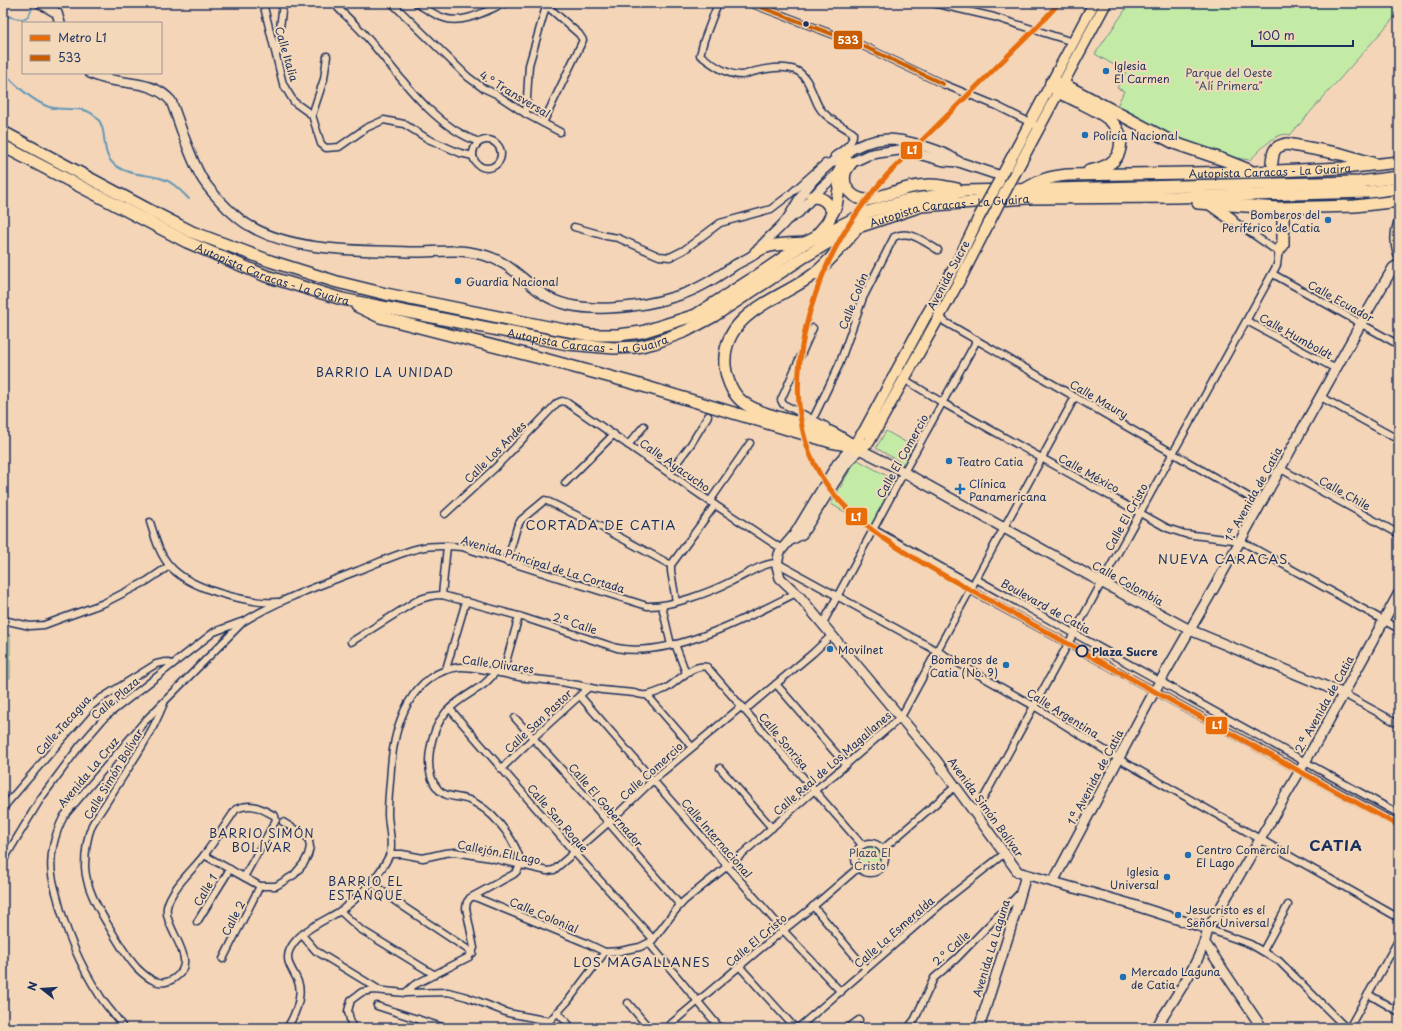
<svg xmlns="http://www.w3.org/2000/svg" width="1402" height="1031" viewBox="0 0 1402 1031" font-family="'Playpen Sans',sans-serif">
<rect width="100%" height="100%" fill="#f4d5b8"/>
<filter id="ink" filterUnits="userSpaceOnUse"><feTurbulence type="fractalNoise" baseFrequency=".025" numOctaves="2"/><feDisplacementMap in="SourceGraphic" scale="8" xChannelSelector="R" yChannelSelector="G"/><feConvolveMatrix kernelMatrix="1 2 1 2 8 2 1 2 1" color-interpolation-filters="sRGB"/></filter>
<g filter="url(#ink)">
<g fill="#c3eba6" stroke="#6f8d82">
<path d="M 1130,3 L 1399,3 L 1399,12 L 1290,135 C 1276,130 1259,152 1250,160 C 1241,159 1232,157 1223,155 C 1186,146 1150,125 1117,106 L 1124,91 L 1117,88 L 1126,72 L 1095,54 Z"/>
<polygon points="886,431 914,447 904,464 876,448"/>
<polygon points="856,459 896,481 871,527 831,504"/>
<rect x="3" y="635" width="7" height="43"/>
<circle cx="870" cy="858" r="13"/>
</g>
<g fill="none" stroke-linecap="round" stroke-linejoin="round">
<g stroke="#6398b8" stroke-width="2">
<path d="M 3,15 C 17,18 27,25 32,8"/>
<path d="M 3,72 C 16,85 32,101 49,107 C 65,112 84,104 96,117 C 110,130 98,153 116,166 C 129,175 145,174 160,178 C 172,181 180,190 189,199"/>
</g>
<g stroke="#1b2f5e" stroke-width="9">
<g id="street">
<polyline points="263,3 283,84 294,102 312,115 321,144 326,148 339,147 366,128 384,120 404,124 428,139 460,153 473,156"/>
<path d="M 335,3 L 338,8 C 347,17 356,25 364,34 C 397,71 430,125 479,142"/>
<polyline points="392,3 468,77 483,88 496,94 526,114 560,132"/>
<path d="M 416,3 C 425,8 434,15 444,18 C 462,25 488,10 505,3"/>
<path d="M 718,3 L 704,40 L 700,55 C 711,63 726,75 741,75 C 745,75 749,73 752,72 C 765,69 783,65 795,70 C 809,75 812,95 819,107 C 826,119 842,125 853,133 C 854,144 842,150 834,156"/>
<polyline points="750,3 861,45 943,84 997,106 1039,127"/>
<polyline points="933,3 994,17 1073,42"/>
<polyline points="277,53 283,3"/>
<polyline points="526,114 529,65 547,3"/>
<polyline points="312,115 324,79 327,56"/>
<polyline points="543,123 583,40 579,34 547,6"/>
<circle cx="487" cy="154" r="14"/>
<polyline points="574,227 606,236 618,238 659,256 670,257 684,250 720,223 771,209 788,196 825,163"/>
<polyline points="1273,274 1399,345"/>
<polyline points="932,305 945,322 1261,504"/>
<polyline points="1247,321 1336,369"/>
<polyline points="813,328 781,400 783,404 826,426"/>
<polyline points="904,379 943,403 1167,528 1185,534 1241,541 1399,629"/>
<polyline points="1321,397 1399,440"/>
<path d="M 813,419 L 839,365 L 863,298 L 894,237 C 910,229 924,242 938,250"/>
<polyline points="628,445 644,426"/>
<polyline points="1281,469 1399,534"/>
<polyline points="669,473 691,444 708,416"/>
<polyline points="565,483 614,434"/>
<polyline points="710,501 750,443"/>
<polyline points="445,514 496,467 557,403 562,401 566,402 715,505 782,549"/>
<path d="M 150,522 C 155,537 159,554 170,566 C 187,586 228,597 254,601 C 262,603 270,602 278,602"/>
<polyline points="873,529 973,585"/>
<polyline points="507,562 517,527 521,520 545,500 601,527 671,565"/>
<polyline points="976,579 1399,814"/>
<polyline points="970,590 1399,825"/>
<polyline points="442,595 447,546"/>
<polyline points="676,602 671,571 671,565 715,505"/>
<polyline points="662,606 671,645"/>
<polyline points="3,620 30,626 44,625 60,619 104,603 147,581 169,566"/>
<polyline points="823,623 904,472 977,340"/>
<path d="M 351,642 L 416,601 C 425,597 432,595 442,595 L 522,617 L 617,648 C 670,659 749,617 796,593"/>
<polyline points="675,644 686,673"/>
<polyline points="446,669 466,601"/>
<polyline points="500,673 506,662 519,616"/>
<polyline points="776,684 846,765"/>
<polyline points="1344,694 1399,724"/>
<polyline points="647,695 692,747"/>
<polyline points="580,696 783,930 841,992"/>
<path d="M 164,703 C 159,715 154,727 147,738 C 135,759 121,779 108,800 C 103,808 97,816 92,825 C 87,837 85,853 85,867 C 86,888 98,908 108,925 C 117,940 125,955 137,968 C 148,979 161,989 176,977 C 200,959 163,929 167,907 C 171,888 194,869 205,854 C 216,839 226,824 236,809 C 252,802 260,808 275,816 L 276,820 L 244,877"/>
<polyline points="450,709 575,853 653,939"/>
<polyline points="745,710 813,653 832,635"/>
<polyline points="515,718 582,792 680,905"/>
<polyline points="720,768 772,828"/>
<polyline points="501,769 533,738 588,688"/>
<polyline points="3,809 8,802 90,707 100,699 156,664 166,662 172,664"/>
<polyline points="976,812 1131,529 1277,265 1279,250 1274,249 1231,219"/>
<circle cx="870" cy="858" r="15"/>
<polyline points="883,849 956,786"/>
<polyline points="390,854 402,854 423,858 445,853 455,852 491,858 547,871 554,870 608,823 653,780 742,706"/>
<polyline points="204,855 260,886 276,886 294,875 304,863 308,855 310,847 309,841 306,836 283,822"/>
<polyline points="3,861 41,798 79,747 104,718 214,632 241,622"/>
<polyline points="371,882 395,901 473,953"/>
<polyline points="475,897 584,942 605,952"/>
<polyline points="813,906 866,969"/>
<polyline points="340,911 360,929 435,975"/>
<polyline points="197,922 230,869"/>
<polyline points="1208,929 1250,944 1279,961 1346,1028"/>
<polyline points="302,935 316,951 378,989"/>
<polyline points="649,943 720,1028"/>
<polyline points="1263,951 1288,905"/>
<polyline points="223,959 260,886"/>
<polyline points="740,967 795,1028"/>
<path d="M 405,993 L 414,985 L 469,957 L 474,948 L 466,908 L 467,902 L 470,898 L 514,874 C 520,869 522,863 519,856 C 511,834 491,809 469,800 C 459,796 445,798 438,789 C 421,770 431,730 446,712 C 456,701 471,693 483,685 C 488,681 492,676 496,672"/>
<polyline points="1368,994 1399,1012"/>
<polyline points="628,1003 649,1028"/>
<polyline points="377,1006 445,1028"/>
<polyline points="557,1012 572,1028"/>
<polyline points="418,1019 425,1028"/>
<path d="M 123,1028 C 117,1016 107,1008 100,996 C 79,964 66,933 57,896 C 55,889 53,882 52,875 C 49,855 55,833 64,816 L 144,722 L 243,622 C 278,600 318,586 357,571 C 378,563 398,553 420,548 C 433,545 449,546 462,547 L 647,606 C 671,607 711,592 732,581 C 746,575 762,563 777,563 L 937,651 L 1034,706 L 1119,759 L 1399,918"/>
<path d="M 287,1028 C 294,1017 302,999 299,985 C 296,972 283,963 290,949 C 300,930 323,922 340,911 C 358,899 380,875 389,856 C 394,846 388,825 388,814 C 388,799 390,784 391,768 C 394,725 410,673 460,667 C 474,666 504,674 519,677 C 536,680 554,680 571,684 C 582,685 592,689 602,690 C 613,691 623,692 634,693 C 638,694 644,696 648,695 C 653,694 660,691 665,689 C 677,683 692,663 707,667 L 862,845"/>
<polyline points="352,1028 348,1011 351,1000 362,992 374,990 405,993 448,992 467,997 508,1013 549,1021"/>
<polyline points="543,1028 568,1001 605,952 620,951 640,947 652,941 675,911 684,901 741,855 810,794 834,775 901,717 1075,397"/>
<polyline points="666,1028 760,949 815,905 859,867"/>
<polyline points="798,1028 948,898 1005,853"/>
<polyline points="848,1028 859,1020"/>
<polyline points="908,1028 915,1019 934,978 956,959 1019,894"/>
<polyline points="1349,1028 1399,939"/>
</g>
</g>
<g stroke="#1b2f5e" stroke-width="12">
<g id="secondary">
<polyline points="40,3 57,13 60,23"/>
<path d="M 90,73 C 116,87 151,77 171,101 C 181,126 189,157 203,180 C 210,191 219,200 228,209 C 235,215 242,222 250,226 C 293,252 359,250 408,252 C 431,253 456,248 479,254 C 508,260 520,278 543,294 C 576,317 640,308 677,296 C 698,290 717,277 735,265 C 742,261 750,258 756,253 C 759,250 761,245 765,242 C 772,234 782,227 788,218 C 794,209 799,199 805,190 C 825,164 855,140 888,139 C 899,139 910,142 921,145 C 936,150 946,153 959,162"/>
<polyline points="788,219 798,213 822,187 851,163 868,155 878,153 899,150 907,151 944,161 959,162 1001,176"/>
<polyline points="853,446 837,464 794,535 782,549 779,554 777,566 780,578 800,597 936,760 1018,872 1127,903 1208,929"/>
<polyline points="791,540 802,534 845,466 859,449 891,465 1101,582 1190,630 1344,694"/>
<polyline points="1053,882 1154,692 1214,588 1369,309 1393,268 1396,266 1399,267"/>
<polyline points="1205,943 1262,1028"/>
<polyline points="979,1028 1009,934 1026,875"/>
<path d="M 1156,1028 C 1174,998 1201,963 1208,929 L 1323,731 L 1399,593"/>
</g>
</g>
<g stroke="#1b2f5e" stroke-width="13">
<g id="primary">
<polyline points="1015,173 1106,3"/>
<polyline points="999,181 1094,3"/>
<polyline points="979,217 957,263 926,316 864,431 853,446 859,449 869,442 963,274 997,207"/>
</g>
</g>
<g stroke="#1b2f5e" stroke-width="14">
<g id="highway">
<polyline points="1051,83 1063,84 1174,143 1224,160 1249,170"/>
<path d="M 1051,83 C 1053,85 1055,88 1057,90 C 1060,94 1066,96 1071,98 C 1092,109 1129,121 1119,152 C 1115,164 1100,169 1089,171"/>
<polyline points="3,132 151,211 192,232 270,261 337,282 386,294 543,326 590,335 618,335 642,332 696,315 752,279 805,243 868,212 904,201 965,191 1359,182 1399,177"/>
<path id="s1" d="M 3,146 L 187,242 L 266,276 L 342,299 L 568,344 L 614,348 L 637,347 L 654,343 L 686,331 L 714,316 L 804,257 L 836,238 L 858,227 L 921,206 L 1027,198 L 1175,197 L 1369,192 L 1399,188"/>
<path d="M 1272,162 C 1273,150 1275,146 1287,144 L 1341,154 L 1372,163"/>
<path d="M 851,163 C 849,166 846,169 845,173 C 841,188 854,200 868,200 C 889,195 911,184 932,185 C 940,185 949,188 957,189"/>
<path id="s2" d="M 1024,190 C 1040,180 1048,177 1067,175 L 1254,172 L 1343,168 L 1399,162"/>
<path d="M 812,197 C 824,197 827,202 833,212"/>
<polyline points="1198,203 1279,208 1355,206 1399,201"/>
<polyline points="1210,204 1231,219"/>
<path d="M 1399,225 C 1396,235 1396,243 1399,253"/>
<polyline points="817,235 827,223 836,206 839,189 839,172 847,152"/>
<polyline points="1279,250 1283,245 1283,216"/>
<path d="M 756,252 C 769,243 789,244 805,243"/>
<polyline points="357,306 380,317 548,360 633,383 831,442 853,446"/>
<path d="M 849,443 C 843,439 837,435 830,432 C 806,422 765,418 744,403 C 733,395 727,380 725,366 C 721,312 782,299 814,274 C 827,264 844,244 854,232"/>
</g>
</g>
<use href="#street" stroke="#f3d9ba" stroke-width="6"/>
<use href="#secondary" stroke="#f3d9ba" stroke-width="9"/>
<use href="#primary" stroke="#fddcac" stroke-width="10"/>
<use href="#highway" stroke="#fddcac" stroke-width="11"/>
<g stroke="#1b2f5e" stroke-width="13" stroke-linecap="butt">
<g id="primary-bridge">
<polyline points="997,207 1015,173"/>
<polyline points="979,217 999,181"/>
</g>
</g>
<use href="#primary-bridge" stroke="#fddcac" stroke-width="10"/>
<g stroke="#f3d9ba" stroke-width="7">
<polyline id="bus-1" points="750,3 861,45 943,84"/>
</g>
<use href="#bus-1" stroke="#c95b00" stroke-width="4"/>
<g stroke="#f3d9ba" stroke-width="8">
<path id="metro-1" d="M 1059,3 L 1038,26 L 888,174 C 870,194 854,215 841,238 C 801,308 776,414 827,485 C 854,523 897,548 936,571 L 1399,826"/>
</g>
<use href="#metro-1" stroke="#e86d09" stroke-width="5"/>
</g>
</g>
<circle fill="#1b2f5e" stroke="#f3d9ba" stroke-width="1.5" cx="806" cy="24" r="3.5"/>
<g fill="#1f6fb2" stroke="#f3d9ba" stroke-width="1.5">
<circle cx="1106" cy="71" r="4"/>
<circle cx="1085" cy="135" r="4"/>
<circle cx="1328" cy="220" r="4"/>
<circle cx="458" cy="281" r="4"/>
<circle cx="949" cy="461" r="4"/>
<path d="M958 483h4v4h4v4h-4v4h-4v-4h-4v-4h4z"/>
<circle cx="830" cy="649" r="4"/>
<circle cx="1006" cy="665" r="4"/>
<circle cx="1188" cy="855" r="4"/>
<circle cx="1167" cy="877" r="4"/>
<circle cx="1178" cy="915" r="4"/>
<circle cx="1123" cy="977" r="4"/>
</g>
<circle fill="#f3d9ba" stroke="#1b2f5e" stroke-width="2" cx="1082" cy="651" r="5.5"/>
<g text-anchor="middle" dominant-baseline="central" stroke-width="4" stroke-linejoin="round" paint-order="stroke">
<g font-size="11" fill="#1b2f5e" stroke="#f3d9ba">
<text transform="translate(287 54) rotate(74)">Calle Italia</text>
<text transform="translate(515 94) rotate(31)">4.° Transversal</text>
<text stroke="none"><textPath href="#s2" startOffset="249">Autopista Caracas - La Guaira</textPath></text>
<text stroke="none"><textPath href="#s1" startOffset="1019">Autopista Caracas - La Guaira</textPath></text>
<text stroke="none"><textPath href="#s1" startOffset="299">Autopista Caracas - La Guaira</textPath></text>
<text transform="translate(948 275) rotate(-62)">Avenida Sucre</text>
<text transform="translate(853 301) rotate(-68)">Calle Colón</text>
<text transform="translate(1341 301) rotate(29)">Calle Ecuador</text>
<text stroke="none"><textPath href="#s1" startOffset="623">Autopista Caracas - La Guaira</textPath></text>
<text transform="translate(1296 336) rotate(29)">Calle Humboldt</text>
<text transform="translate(1099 399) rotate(30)">Calle Maury</text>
<text transform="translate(495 452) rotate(-45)">Calle Los Andes</text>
<text transform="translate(902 456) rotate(-61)">Calle El Comercio</text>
<text transform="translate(675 465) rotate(35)">Calle Ayacucho</text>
<text transform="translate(1089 473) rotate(29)">Calle México</text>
<text transform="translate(1345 493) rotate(29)">Calle Chile</text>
<text transform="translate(1253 494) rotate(-61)">1.ª Avenida de Catia</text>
<text transform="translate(1126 517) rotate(-61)">Calle El Cristo</text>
<text transform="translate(543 564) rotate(17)">Avenida Principal de La Cortada</text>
<text transform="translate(1128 583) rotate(29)">Calle Colombia</text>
<text transform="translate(1046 606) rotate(29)">Boulevard de Catia</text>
<text transform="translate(575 623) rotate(18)">2.ª Calle</text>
<text transform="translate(498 664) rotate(8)">Calle Olivares</text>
<text transform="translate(115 698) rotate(-40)">Calle Plaza</text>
<text transform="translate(1324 704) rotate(-61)">2.ª Avenida de Catia</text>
<text transform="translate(1063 713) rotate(32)">Calle Argentina</text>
<text transform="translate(538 721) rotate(-43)">Calle San Pastor</text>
<text transform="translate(63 725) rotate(-48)">Calle Tacagua</text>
<text transform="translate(784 741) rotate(50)">Calle Sonrisa</text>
<text transform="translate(832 763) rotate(-41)">Calle Real de Los Magallanes</text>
<text transform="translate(651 771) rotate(-42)">Calle Comercio</text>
<text transform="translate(88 772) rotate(-50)">Avenida La Cruz</text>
<text transform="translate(113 774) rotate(-59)">Calle Simón Bolívar</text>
<text transform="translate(1095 777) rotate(-62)">1.ª Avenida de Catia</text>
<text transform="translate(606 805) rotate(49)">Calle El Gobernador</text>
<text transform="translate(986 807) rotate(54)">Avenida Simón Bolívar</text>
<text transform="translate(558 818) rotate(49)">Calle San Roque</text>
<text transform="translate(717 838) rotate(49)">Calle Internacional</text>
<text transform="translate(499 852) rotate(11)">Callejón El Lago</text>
<text transform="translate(205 890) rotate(-59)">Calle 1</text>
<text transform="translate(544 915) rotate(23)">Calle Colonial</text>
<text transform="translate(233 918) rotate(-63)">Calle 2</text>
<text transform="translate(894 932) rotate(-41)">Calle La Esmeralda</text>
<text transform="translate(756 940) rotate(-40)">Calle El Cristo</text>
<text transform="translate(951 948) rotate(-42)">2.° Calle</text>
<text transform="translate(991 948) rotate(-73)">Avenida La Laguna</text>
</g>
<g font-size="11" fill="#1b2f5e" stroke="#f3d9ba" text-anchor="start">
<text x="1114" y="65">Iglesia<tspan x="1114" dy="13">El Carmen</tspan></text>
<text x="1093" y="135">Policía Nacional</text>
<text x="1320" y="214" text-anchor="end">Bomberos del<tspan x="1320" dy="13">Periférico de Catia</tspan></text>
<text x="466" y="281">Guardia Nacional</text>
<text x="957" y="461">Teatro Catia</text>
<text x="969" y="483">Clínica<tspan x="969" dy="13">Panamericana</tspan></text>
<text x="838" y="649">Movilnet</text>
<text x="998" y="659" text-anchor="end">Bomberos de<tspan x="998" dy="13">Catia (No. 9)</tspan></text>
<text x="1196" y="849">Centro Comercial<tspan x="1196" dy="13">El Lago</tspan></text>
<text x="1159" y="871" text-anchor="end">Iglesia<tspan x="1159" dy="13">Universal</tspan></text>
<text x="1186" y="909">Jesucristo es el<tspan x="1186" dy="13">Señor Universal</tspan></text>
<text x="1131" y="971">Mercado Laguna<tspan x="1131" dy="13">de Catia</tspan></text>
</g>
<g font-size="11" fill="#344b69" stroke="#f3d9ba">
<text x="1229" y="72">Parque del Oeste<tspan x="1229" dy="13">"Alí Primera"</tspan></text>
<text x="870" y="852">Plaza El<tspan x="870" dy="13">Cristo</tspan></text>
</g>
<g font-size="11" font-weight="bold" fill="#1b2f5e" stroke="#f3d9ba" text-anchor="start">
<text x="1092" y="651">Plaza Sucre</text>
</g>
<g font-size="12" letter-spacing="1" fill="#1b2f5e" stroke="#f3d9ba">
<text x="385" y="372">BARRIO LA UNIDAD</text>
<text x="262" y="833">BARRIO SIMÓN<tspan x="262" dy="14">BOLÍVAR</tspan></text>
<text x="366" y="881">BARRIO EL<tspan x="366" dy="14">ESTANQUE</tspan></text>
</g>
<g font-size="13" letter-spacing="1" fill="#1b2f5e" stroke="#f3d9ba">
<text x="601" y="524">CORTADA DE CATIA</text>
<text x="1223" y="558">NUEVA CARACAS</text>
<text x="642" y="961">LOS MAGALLANES</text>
</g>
<g font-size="15" font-weight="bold" letter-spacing="1" fill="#1b2f5e" stroke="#f3d9ba">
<text x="1336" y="844">CATIA</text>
</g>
</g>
<g stroke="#f3d9ba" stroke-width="1.5">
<rect x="833" y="30" width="30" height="20" rx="4" fill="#c95b00"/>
<rect x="900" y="141" width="23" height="19" rx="4" fill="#e86d09"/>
<rect x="845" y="507" width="23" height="19" rx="4" fill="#e86d09"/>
<rect x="1205" y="716" width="23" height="19" rx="4" fill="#e86d09"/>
</g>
<g font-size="11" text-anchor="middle" font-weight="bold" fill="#fff">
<text x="848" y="44">533</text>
<text x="912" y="154">L1</text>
<text x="856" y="521">L1</text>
<text x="1217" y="729">L1</text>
</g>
<rect width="1402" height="1031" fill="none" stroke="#f3d9ba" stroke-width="16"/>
<rect x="8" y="8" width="1386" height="1015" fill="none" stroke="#1b2f5e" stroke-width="1.5" filter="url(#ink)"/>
<rect x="22" y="22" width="140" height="52" fill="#f3d9ba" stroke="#9d9595"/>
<rect x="30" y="35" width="20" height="6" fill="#e86d09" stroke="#9d9595"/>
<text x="58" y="42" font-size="12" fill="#1b2f5e">Metro L1</text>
<rect x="30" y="55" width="20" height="6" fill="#c95b00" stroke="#9d9595"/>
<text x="58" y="62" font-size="12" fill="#1b2f5e">533</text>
<g transform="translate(42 989) rotate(287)" stroke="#f3d9ba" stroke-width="3" paint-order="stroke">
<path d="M0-3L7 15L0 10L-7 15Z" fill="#1b2f5e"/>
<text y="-6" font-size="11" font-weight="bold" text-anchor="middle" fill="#1b2f5e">N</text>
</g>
<path d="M1252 40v6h101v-6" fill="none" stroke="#1b2f5e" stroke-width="2"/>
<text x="1258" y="40" font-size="12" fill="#1b2f5e" stroke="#f3d9ba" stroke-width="3" paint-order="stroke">100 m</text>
</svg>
